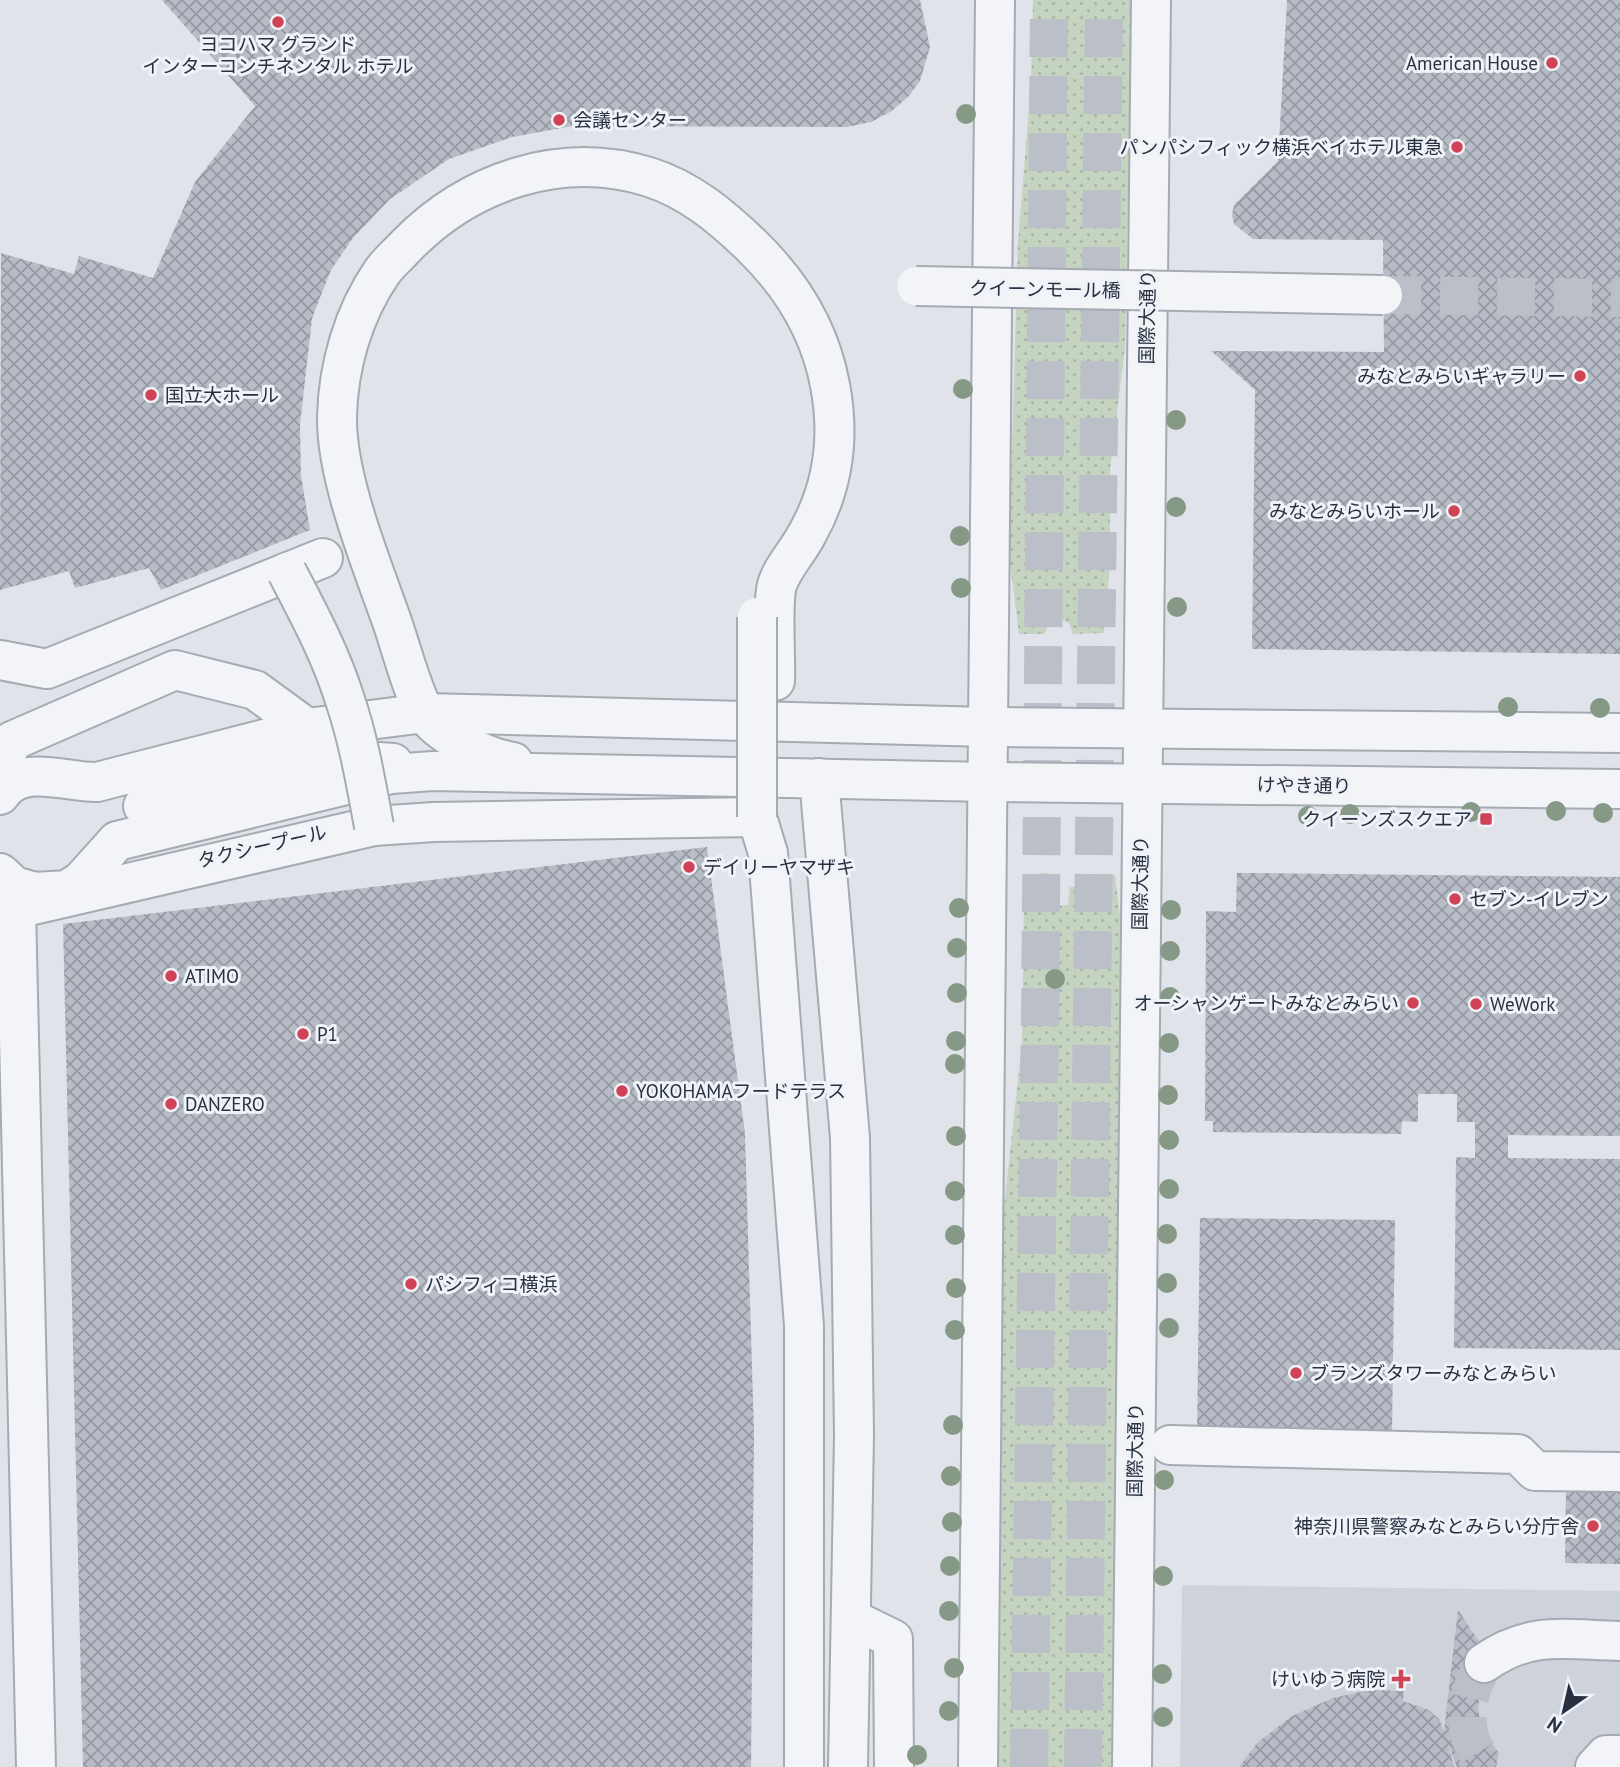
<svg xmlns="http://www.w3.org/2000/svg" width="1620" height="1767" viewBox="0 0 1620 1767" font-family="'PT Sans','Noto Sans JP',sans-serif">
<defs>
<pattern id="grass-dots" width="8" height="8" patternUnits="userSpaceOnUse" patternTransform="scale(1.75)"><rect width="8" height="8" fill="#c5d3c1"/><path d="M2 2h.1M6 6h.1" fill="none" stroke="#a9b6a7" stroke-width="1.8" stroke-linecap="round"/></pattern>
<pattern id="building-cross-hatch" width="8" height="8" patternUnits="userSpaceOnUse" patternTransform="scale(1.75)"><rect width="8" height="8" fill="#b7bcc6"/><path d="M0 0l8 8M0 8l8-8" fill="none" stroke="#9599a2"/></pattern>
</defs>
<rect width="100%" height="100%" fill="#e0e3e9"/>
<polygon fill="#ced2db" points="1182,1585 1620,1591 1620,1767 1180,1767"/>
<g fill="url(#grass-dots)">
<polygon points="1033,0 1132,0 1125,347 1110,470 1110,561 1104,633 1073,634 1069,623 1059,618 1048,623 1045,634 1019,634 1009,555 1018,241 1031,85"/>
<polygon points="1029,872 1030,884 1038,885 1039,873 1049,873 1051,906 1068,905 1070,887 1091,886 1101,874 1115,875 1122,932 1113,1767 996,1767 1003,1216 1022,1043 1024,897"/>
</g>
<g fill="url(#building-cross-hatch)">
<polygon points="162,0 920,0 930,47 920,81 909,96 892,111 871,122 847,127 573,126 512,137 449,159 390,199 353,238 331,270 319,300 312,319 300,424 301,476 310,530 161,590 149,568 75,588 69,571 0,590 1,253 74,274 79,256 153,278 195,182 255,106"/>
<polygon points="1287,0 1620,0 1620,654 1252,649 1255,390 1211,351 1384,352 1383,240 1253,239 1234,224 1232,215 1234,205 1278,161"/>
<polygon points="707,847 745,1134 754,1434 751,1767 83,1767 63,924"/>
<polygon points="1237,873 1620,877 1620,1136 1508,1135 1508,1158 1620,1159 1620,1350 1454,1348 1456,1157 1475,1158 1475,1122 1457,1122 1457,1094 1418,1094 1418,1122 1402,1121 1401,1134 1213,1132 1213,1121 1205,1121 1206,911 1236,912"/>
<polygon points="1200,1218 1395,1220 1392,1434 1197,1431"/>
<polygon points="1566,1488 1620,1489 1620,1564 1565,1563"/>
<polygon points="1458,1610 1486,1652 1478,1709 1483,1734 1499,1753 1496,1767 1457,1767 1447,1742 1454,1767 1239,1767 1257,1743 1292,1716 1333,1698 1369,1690 1404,1691 1403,1701 1429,1710 1439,1719 1444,1731"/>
</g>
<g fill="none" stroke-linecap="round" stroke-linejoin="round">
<g stroke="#bbbfc7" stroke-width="38" stroke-dasharray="38 19" stroke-linecap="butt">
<polyline points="1383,295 1620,298"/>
<path d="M 1484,1663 C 1464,1698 1458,1735 1488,1767"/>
<polyline points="1029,1767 1040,1021 1049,0"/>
<polyline points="1083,1767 1104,0"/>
</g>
<g stroke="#a5aab3" stroke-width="42">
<g id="minor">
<polyline points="0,660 47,669 323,558"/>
<path d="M 513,762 C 488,758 439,736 425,713 C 411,689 400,643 390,616 C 370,560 336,476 337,417 C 338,367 353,314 382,272 C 389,262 399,254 407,245 C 470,181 561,150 649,177 C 690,190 722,217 752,246 C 791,284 820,331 830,385 C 840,437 833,488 807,534 C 799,550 782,568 777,585 C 772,603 776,658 775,681"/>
<polyline points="0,770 12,741 175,670 255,690 307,728"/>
<polyline points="819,778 850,1138 854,1436 848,1767"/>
<path d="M 0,795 C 21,762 66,783 97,782 L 307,728 L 425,713 L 989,727 L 1620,733"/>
<polyline points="143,806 322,758 393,763"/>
<polyline points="0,873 14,886 35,892 67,890 81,881 117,841 391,774 433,771 989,782 1620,789"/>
<polyline points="1170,1445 1518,1454 1535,1471 1620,1472"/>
<polyline points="852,1619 893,1639 894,1767"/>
<path d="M 1484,1663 C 1531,1630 1566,1640 1620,1641"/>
<polyline points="36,1767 16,909 374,826 434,822 757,817 768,853 804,1326 804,1767"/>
<polyline points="978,1767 995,0"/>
<polyline points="1132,1767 1151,0"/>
<polyline points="1595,1767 1606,1755 1620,1755"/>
</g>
</g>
<use href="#minor" stroke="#f2f4f7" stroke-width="38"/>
<g stroke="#a5aab3" stroke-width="42" stroke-linecap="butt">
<g id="minor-bridge">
<polyline points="916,286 1383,295"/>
<path d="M 287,572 C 309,614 331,655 345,700 C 359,741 366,784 374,826"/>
<polyline points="757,617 757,817"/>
</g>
</g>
<use href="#minor-bridge" stroke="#f2f4f7" stroke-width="38"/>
</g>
<g fill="#869986">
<circle cx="966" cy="114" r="10"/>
<circle cx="963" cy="389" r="10"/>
<circle cx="1176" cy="420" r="10"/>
<circle cx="1176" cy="507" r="10"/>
<circle cx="960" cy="536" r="10"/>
<circle cx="961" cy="588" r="10"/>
<circle cx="1177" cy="607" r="10"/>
<circle cx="1508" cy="707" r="10"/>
<circle cx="1600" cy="708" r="10"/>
<circle cx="1556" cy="811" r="10"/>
<circle cx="1471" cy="812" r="10"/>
<circle cx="1603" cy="813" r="10"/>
<circle cx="1350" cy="814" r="10"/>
<circle cx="1308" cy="816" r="10"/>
<circle cx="959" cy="908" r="10"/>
<circle cx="1171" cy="910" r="10"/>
<circle cx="957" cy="948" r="10"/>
<circle cx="1170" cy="951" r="10"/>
<circle cx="1055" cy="979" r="10"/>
<circle cx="957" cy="993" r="10"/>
<circle cx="1170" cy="997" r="10"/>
<circle cx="956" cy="1041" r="10"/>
<circle cx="1169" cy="1043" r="10"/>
<circle cx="955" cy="1064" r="10"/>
<circle cx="1168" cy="1095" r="10"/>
<circle cx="956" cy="1136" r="10"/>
<circle cx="1169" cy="1140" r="10"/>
<circle cx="1169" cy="1189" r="10"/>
<circle cx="955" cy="1191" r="10"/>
<circle cx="1167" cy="1234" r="10"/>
<circle cx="955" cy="1235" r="10"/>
<circle cx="1167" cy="1283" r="10"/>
<circle cx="956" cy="1288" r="10"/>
<circle cx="1169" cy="1328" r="10"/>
<circle cx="955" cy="1330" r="10"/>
<circle cx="953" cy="1425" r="10"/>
<circle cx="951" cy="1476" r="10"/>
<circle cx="1164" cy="1480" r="10"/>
<circle cx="952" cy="1522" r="10"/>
<circle cx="950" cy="1566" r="10"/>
<circle cx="1163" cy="1576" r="10"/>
<circle cx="949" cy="1611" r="10"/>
<circle cx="954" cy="1668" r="10"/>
<circle cx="1162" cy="1674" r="10"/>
<circle cx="949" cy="1711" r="10"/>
<circle cx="1163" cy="1717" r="10"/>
<circle cx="917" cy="1755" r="10"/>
</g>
<g fill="#d04356" stroke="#eff2f6" stroke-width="2.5">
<circle cx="278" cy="22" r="7"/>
<circle cx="1552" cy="63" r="7"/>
<circle cx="559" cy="120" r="7"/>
<circle cx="1457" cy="147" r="7"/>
<circle cx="1580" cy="376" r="7"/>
<circle cx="151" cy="395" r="7"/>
<circle cx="1454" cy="511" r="7"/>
<rect x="1479" y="812" width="14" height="14" rx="3.5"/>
<circle cx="689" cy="867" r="7"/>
<circle cx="1455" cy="899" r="7"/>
<circle cx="171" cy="976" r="7"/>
<circle cx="1413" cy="1003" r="7"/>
<circle cx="1476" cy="1004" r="7"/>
<circle cx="303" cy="1034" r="7"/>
<circle cx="622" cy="1091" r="7"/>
<circle cx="171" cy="1104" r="7"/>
<circle cx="411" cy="1284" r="7"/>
<circle cx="1296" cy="1373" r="7"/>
<circle cx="1593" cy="1526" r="7"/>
<path d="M1397.5 1668.5h7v7h7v7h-7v7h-7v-7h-7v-7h7z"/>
</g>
<g text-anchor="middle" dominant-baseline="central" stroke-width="6" stroke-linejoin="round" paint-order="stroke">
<g font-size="19" fill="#283141" stroke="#eff2f6" text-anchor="start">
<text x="278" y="44" text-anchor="middle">ヨコハマ グランド<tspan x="278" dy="22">インターコンチネンタル ホテル</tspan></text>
<text x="1538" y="63" text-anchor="end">American House</text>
<text x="573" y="120">会議センター</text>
<text x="1443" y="147" text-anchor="end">パンパシフィック横浜ベイホテル東急</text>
<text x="1566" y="376" text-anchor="end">みなとみらいギャラリー</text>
<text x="165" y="395">国立大ホール</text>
<text x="1440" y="511" text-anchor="end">みなとみらいホール</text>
<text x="1472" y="819" text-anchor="end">クイーンズスクエア</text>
<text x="703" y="867">デイリーヤマザキ</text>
<text x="1469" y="899">セブン-イレブン</text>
<text x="185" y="976">ATIMO</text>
<text x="1399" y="1003" text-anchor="end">オーシャンゲートみなとみらい</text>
<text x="1490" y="1004">WeWork</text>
<text x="317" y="1034">P1</text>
<text x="636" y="1091">YOKOHAMAフードテラス</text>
<text x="185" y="1104">DANZERO</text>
<text x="425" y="1284">パシフィコ横浜</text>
<text x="1310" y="1373">ブランズタワーみなとみらい</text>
<text x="1579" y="1526" text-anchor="end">神奈川県警察みなとみらい分庁舎</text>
<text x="1385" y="1679" text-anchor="end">けいゆう病院</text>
</g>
<g font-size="19" fill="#283141" stroke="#eff2f6">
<text transform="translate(1045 289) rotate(1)">クイーンモール橋</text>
<text transform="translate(1147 317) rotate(-89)">国際大通り</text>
<text transform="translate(1304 785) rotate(1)">けやき通り</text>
<text transform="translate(262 846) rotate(-13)">タクシープール</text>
<text transform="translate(1140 883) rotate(-89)">国際大通り</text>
<text transform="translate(1135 1450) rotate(-89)">国際大通り</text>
</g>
</g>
<g transform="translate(1564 1711) rotate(214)" stroke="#eff2f6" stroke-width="5" paint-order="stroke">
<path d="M0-5L12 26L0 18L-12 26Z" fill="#283141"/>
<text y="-10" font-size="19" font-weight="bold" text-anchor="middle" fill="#283141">N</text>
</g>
</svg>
